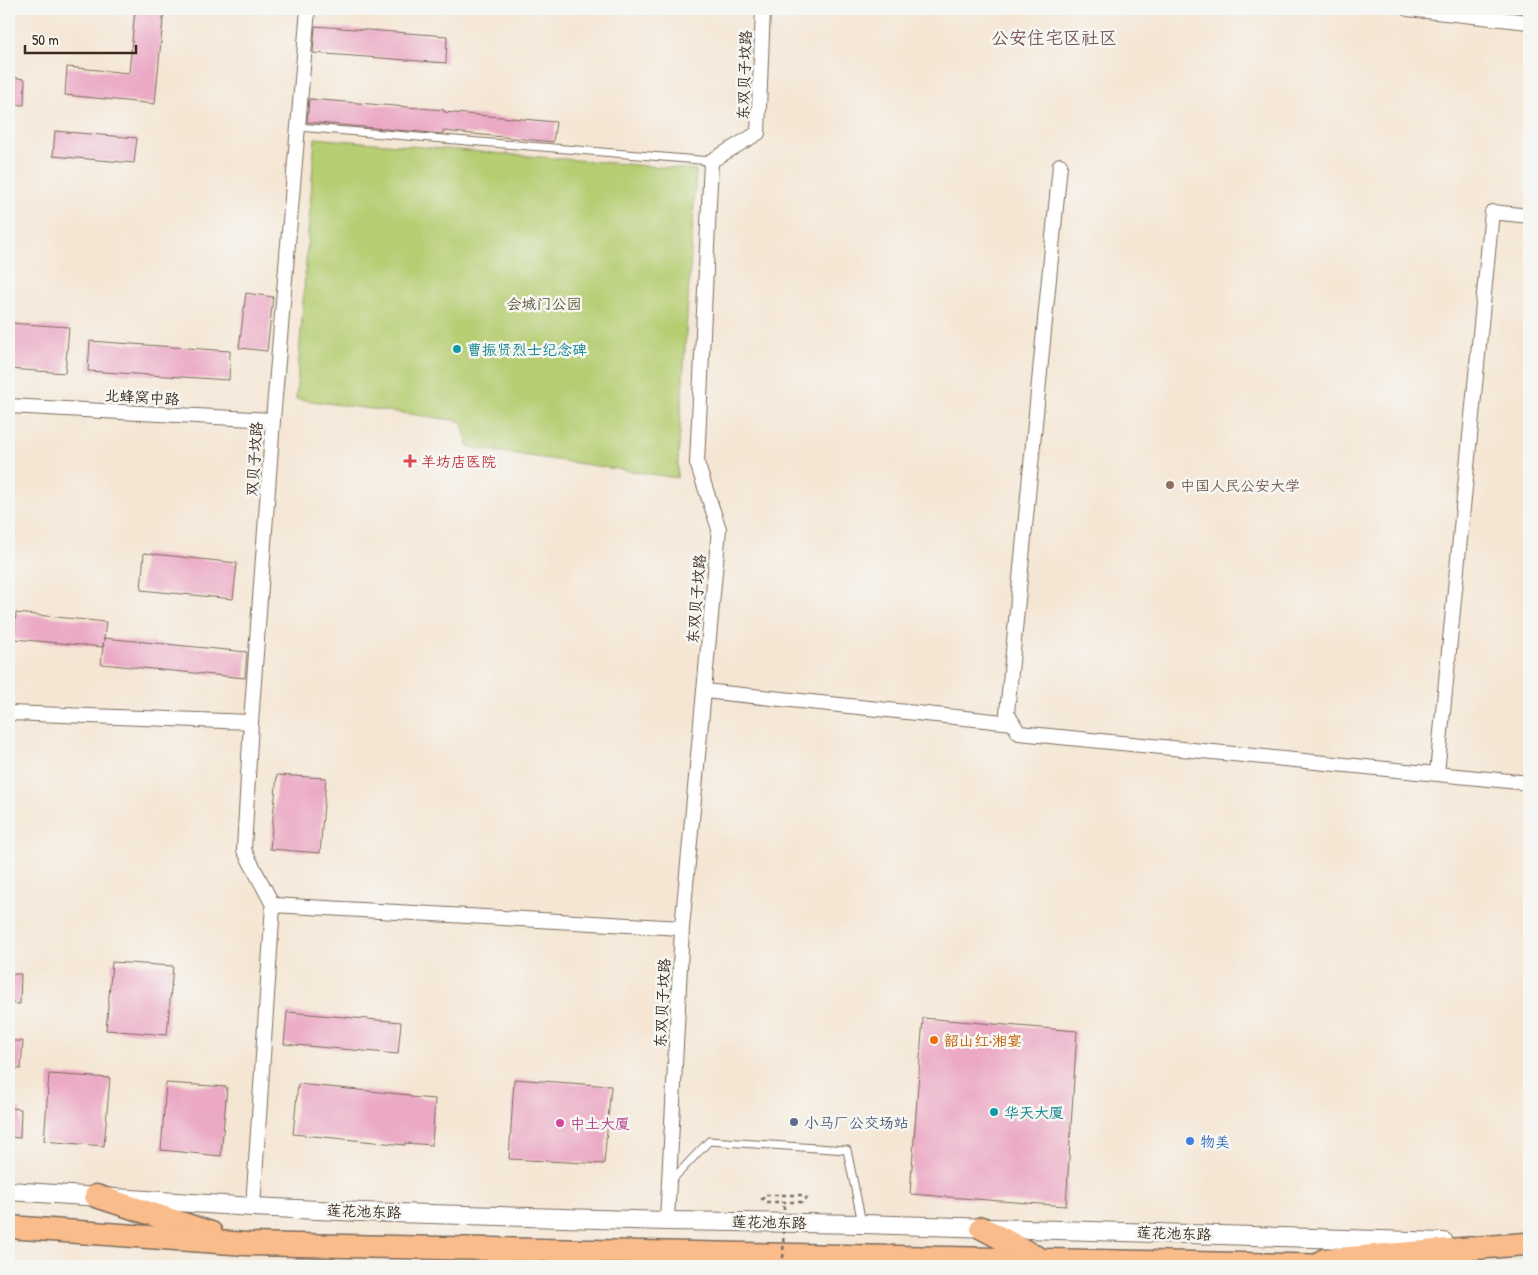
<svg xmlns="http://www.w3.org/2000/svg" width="1538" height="1275" viewBox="0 0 1538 1275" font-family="'Patrick Hand','LXGW WenKai TC',sans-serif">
<rect width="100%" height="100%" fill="#f6f6f2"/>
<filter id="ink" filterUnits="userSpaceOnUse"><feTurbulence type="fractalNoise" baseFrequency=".02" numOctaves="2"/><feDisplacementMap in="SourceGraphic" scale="10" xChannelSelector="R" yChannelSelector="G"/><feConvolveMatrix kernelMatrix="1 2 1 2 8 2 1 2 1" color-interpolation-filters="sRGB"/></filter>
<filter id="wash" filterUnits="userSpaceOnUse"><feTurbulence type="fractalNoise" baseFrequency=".0096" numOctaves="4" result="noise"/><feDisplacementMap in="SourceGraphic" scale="20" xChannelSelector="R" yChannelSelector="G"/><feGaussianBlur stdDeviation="1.12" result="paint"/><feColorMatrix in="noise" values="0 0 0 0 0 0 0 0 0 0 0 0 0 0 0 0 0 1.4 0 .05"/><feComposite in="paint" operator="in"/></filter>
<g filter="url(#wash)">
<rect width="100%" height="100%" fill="#f5e6d4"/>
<polygon fill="#b6cd72" stroke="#787c48" points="315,138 696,170 677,478 469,447 461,421 296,399"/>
<g id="blocks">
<g fill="#eba9c4">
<polygon points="135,9 164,9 155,104 65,95 67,67 129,73"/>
<polygon points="315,26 447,36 446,63 313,53"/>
<polygon points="9,77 25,79 24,105 9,104"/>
<polygon points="309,99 444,110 444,112 556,122 553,142 443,131 443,134 307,122"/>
<polygon points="55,131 137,138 134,163 53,156"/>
<polygon points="246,293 273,297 267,351 239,348"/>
<polygon points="9,323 69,327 65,373 9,369"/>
<polygon points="90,341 230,351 229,380 88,371"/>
<polygon points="144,553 237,563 233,599 141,590"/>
<polygon points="16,613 106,622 103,647 14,639"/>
<polygon points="104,638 247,652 245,678 101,664"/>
<polygon points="277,775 326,778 320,853 270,849"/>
<polygon points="112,962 173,966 167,1035 106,1030"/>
<polygon points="9,974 21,974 20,1004 9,1003"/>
<polygon points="287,1012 401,1022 398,1054 284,1044"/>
<polygon points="923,1018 1077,1031 1066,1206 910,1194"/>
<polygon points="9,1041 23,1041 21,1069 9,1068"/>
<polygon points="49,1074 110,1078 104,1146 44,1141"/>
<polygon points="514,1079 611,1086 604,1164 509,1159"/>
<polygon points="166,1083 227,1087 221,1156 161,1150"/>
<polygon points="298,1084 410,1095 410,1097 435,1099 432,1145 405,1143 405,1145 293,1134"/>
<polygon points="9,1108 21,1109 20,1138 9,1137"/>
</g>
</g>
</g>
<g filter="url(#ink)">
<use href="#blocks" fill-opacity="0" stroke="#7c6c5e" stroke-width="1"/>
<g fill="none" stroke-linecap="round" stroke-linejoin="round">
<g stroke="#7c6c5e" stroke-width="9">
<g id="service">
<polyline points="298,127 711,161"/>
<polyline points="670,1182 709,1141 847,1150 862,1223"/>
</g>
</g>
<g stroke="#7c6c5e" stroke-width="16">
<g id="minor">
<polyline points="1408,9 1529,22"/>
<polyline points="1060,165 1007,713 1019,733 1529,783"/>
<polyline points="9,406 273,420"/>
<polyline points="704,691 1013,723"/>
<polyline points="9,713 251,722"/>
<polyline points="1437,773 1492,212 1529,216"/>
<polyline points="273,905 244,850 251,722 273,420 308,9"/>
<polyline points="253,1207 273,905 682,928"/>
<polyline points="667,1221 682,928 719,529 697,463 711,161 758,133 763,9"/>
</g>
</g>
<g stroke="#7c6c5e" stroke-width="20">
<polyline id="tertiary" points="9,1191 253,1207 361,1212 667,1221 862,1224 1444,1242"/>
</g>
<g stroke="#7c6c5e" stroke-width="25">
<g id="trunk">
<polyline points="96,1196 211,1233"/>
<polyline points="9,1227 246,1244 1342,1266"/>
<polyline points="982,1228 1040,1259"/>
<polyline points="1324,1260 1525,1244"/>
</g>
</g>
<polygon stroke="#7c6c5e" stroke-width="2.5" stroke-dasharray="4 4" stroke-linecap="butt" points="766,1195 801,1195 807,1198 802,1202 766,1202 762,1199"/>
<use href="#service" stroke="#fff" stroke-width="7"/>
<use href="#minor" stroke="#fff" stroke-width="14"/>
<use href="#tertiary" stroke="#fff" stroke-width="18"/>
<use href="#trunk" stroke="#f9bc8a" stroke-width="22"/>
<polyline stroke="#7c6c5e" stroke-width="2.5" stroke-dasharray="4 4" stroke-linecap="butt" points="783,1266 784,1202"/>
</g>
</g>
<g fill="#0f9aa8" stroke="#f6f6f2" stroke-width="2">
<circle cx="457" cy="349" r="5"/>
<circle cx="994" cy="1112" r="5"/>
</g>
<path fill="#e0444e" stroke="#f6f6f2" stroke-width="2" d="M407.5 453.5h5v5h5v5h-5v5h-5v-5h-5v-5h5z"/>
<circle fill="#8d6e63" stroke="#f6f6f2" stroke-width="2" cx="1170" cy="485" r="5"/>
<circle fill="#e8710a" stroke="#f6f6f2" stroke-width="2" cx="934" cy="1040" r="5"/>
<circle fill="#5c6f8a" stroke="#f6f6f2" stroke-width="2" cx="794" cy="1122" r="5"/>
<circle fill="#d1479c" stroke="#f6f6f2" stroke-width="2" cx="560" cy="1123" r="5"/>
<circle fill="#3f7fe0" stroke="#f6f6f2" stroke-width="2" cx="1190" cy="1141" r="5"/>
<g text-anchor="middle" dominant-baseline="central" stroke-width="5" stroke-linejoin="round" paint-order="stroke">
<g font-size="15" fill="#3b2a1e" stroke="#f6f6f2">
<text transform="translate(744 75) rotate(-88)">东双贝子坟路</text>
<text transform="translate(142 397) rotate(3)">北蜂窝中路</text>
<text transform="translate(254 459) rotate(-86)">双贝子坟路</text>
<text transform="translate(696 599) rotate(-85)">东双贝子坟路</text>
<text transform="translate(662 1003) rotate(-87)">东双贝子坟路</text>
<text transform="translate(364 1211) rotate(2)">莲花池东路</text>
<text transform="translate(769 1222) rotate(1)">莲花池东路</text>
<text transform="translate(1174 1233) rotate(2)">莲花池东路</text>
</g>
<g font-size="15" fill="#5a5333" stroke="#f6f6f2">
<text x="544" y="303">会城门公园</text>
</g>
<g font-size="15" fill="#0d838f" stroke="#f6f6f2" text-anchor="start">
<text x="467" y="349">曹振贤烈士纪念碑</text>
<text x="1004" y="1112">华天大厦</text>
</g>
<g font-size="15" fill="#be3a42" stroke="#f6f6f2" text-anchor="start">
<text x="421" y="461">羊坊店医院</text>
</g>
<g font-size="15" fill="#785e54" stroke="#f6f6f2" text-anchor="start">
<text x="1180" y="485">中国人民公安大学</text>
</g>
<g font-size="15" fill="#c56008" stroke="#f6f6f2" text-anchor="start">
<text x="944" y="1040">韶山红·湘宴</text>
</g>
<g font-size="15" fill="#4e5e75" stroke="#f6f6f2" text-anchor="start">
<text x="804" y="1122">小马厂公交场站</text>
</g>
<g font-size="15" fill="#b23c85" stroke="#f6f6f2" text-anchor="start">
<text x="570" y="1123">中土大厦</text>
</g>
<g font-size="15" fill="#366cbe" stroke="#f6f6f2" text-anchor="start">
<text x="1200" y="1141">物美</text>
</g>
<g font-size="18" fill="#795658" stroke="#f6f6f2">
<text x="1054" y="37">公安住宅区社区</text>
</g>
</g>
<rect width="1538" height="1275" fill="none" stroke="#f6f6f2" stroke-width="30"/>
<path d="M25 45v8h111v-8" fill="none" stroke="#3b2a1e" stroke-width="2.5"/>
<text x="32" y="45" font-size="15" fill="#3b2a1e" stroke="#f6f6f2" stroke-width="4" paint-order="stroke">50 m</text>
</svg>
